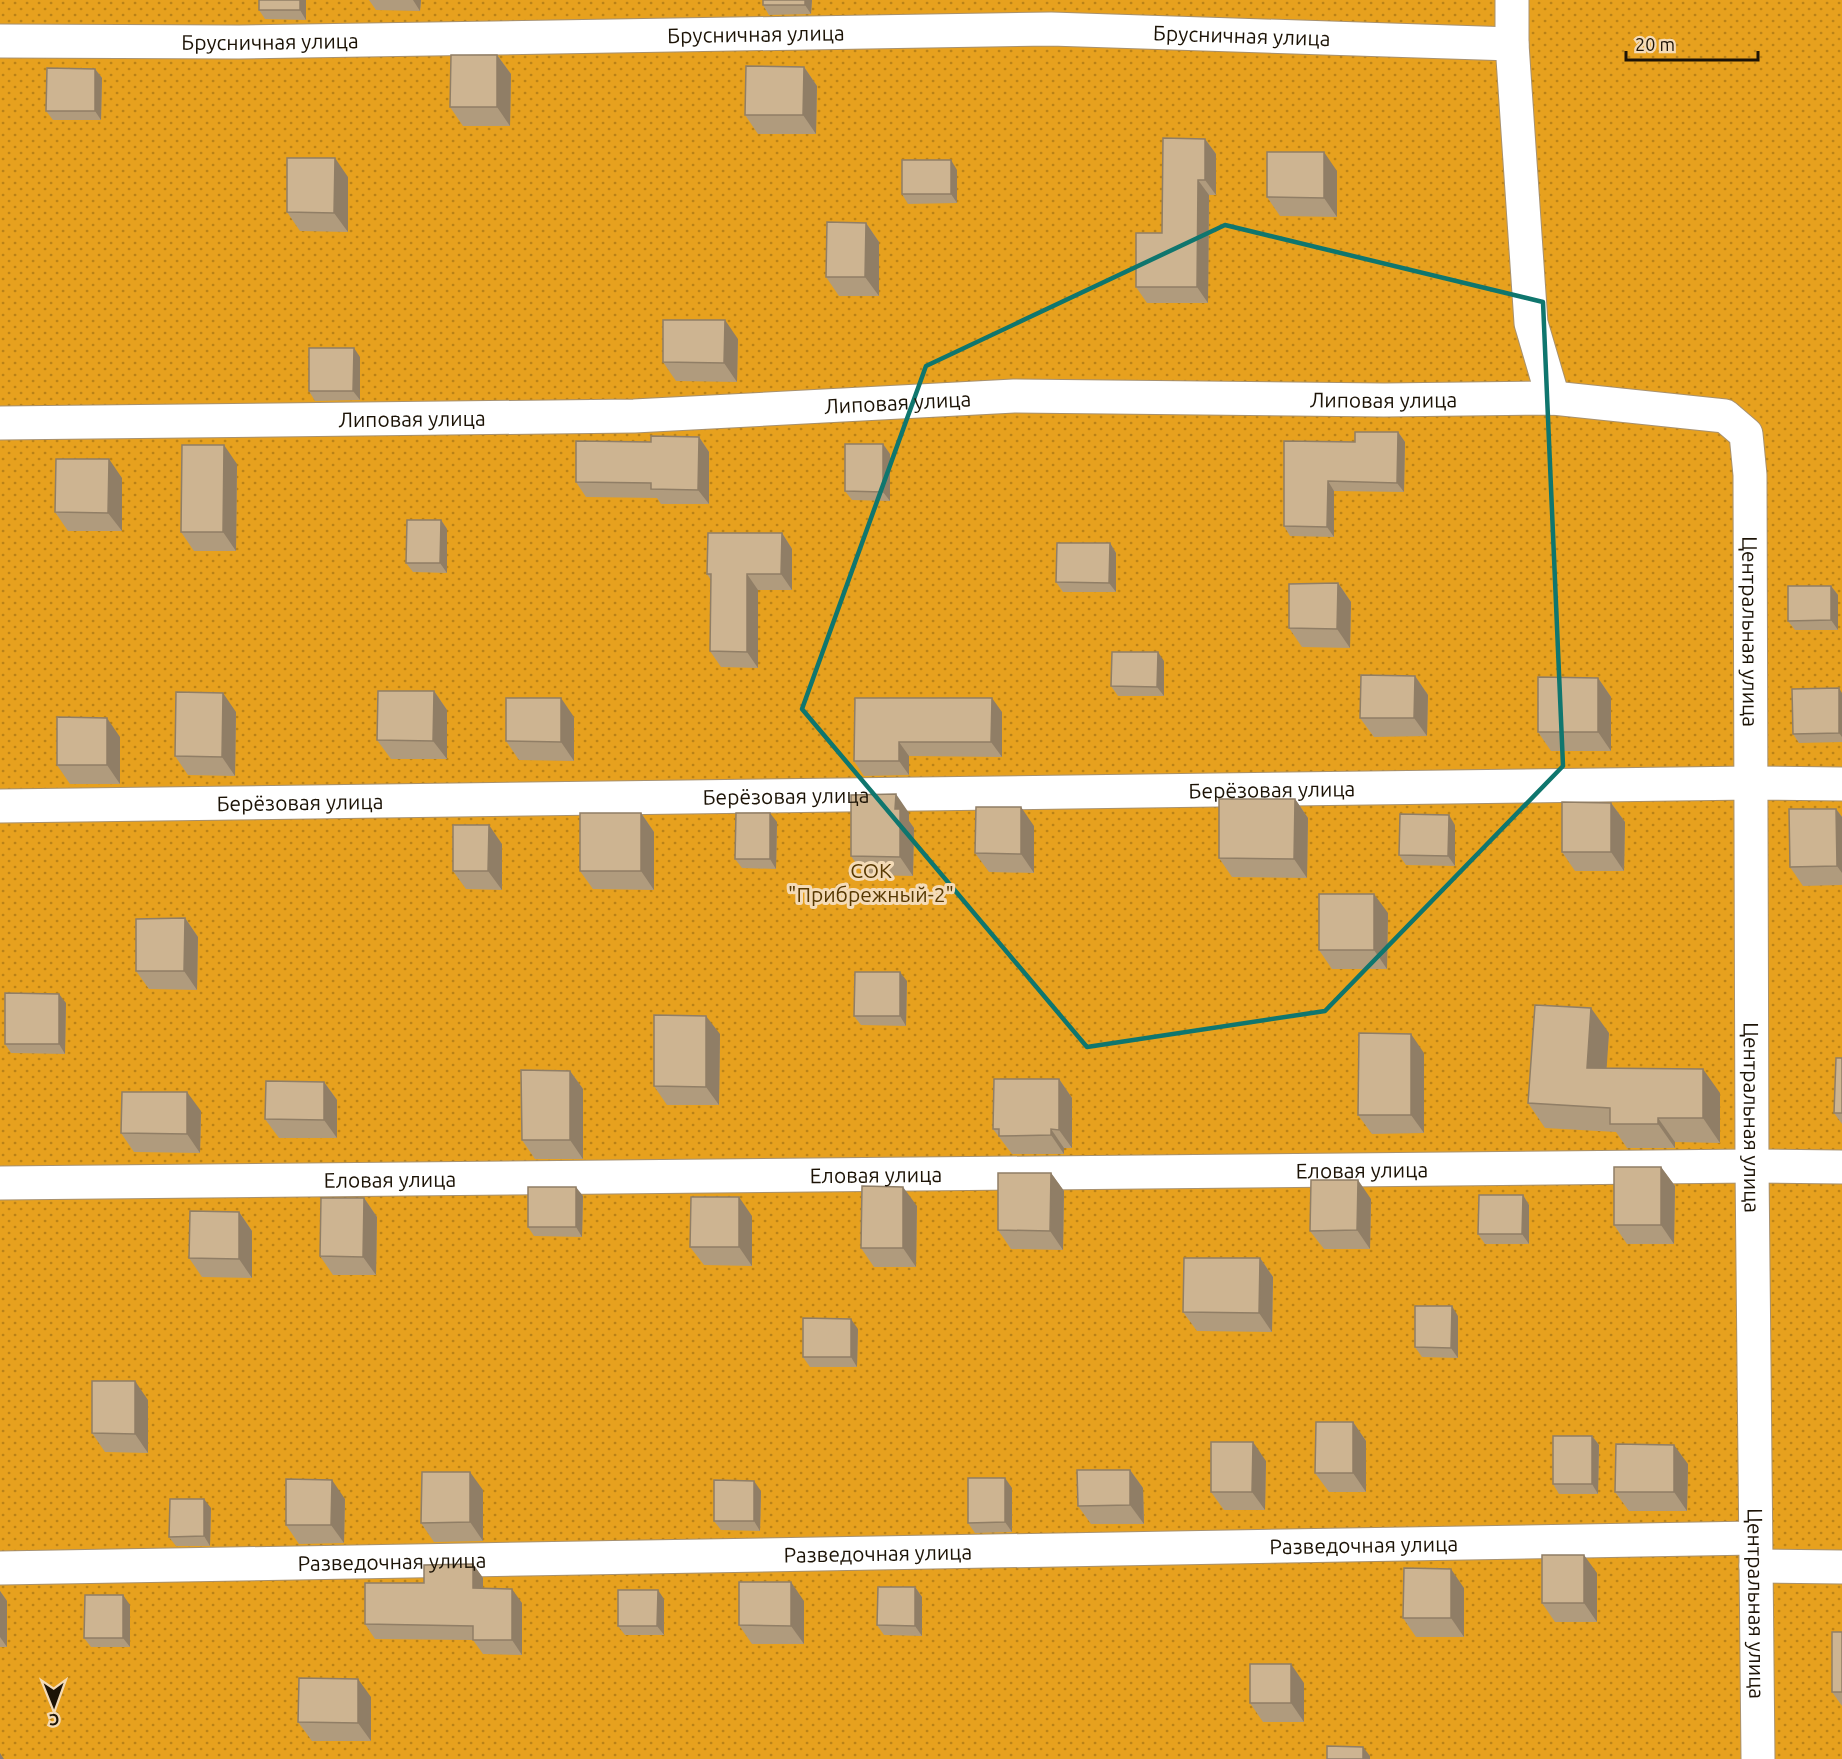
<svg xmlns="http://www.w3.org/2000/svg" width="1842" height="1759" viewBox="0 0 1842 1759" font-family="Ubuntu,sans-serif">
<defs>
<pattern id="garden-dots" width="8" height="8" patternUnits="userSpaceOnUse" patternTransform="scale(1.5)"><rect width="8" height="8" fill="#e7a11e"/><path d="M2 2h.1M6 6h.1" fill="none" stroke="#ba8218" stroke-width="1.8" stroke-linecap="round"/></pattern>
</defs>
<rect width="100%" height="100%" fill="#f4dbb7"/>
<rect fill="url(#garden-dots)" x="0" y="0" width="1842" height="1759"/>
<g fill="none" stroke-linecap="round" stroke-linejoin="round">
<g stroke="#a8916f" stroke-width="35">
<g id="minor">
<polyline points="1512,0 1512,44 1531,323 1553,398"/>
<path id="s1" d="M 0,41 L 239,42 L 1051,29 L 1512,44"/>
<path id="s2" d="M 0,423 L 634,416 L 1014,396 L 1384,400 L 1553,398 L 1725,416 L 1746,434 L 1750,475 L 1752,1166 L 1758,1759"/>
<path id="s3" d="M 0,806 L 1751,783 L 1842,784"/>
<path id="s4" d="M 0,1183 L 1752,1166 L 1842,1167"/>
<polyline points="1756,1566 1842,1567"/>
<path id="s5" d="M 0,1568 L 1755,1538"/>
</g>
</g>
<use href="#minor" stroke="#fff" stroke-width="33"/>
</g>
<g fill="#b09b7d">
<polygon points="259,0 306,0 306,20 265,19 259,10"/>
<polygon points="369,0 421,0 420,11 376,10"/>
<polygon points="763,0 812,0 811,14 769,15 763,5"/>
<polygon points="497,55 511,74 510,126 463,126 450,107"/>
<polygon points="804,67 817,86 816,134 758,134 745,115"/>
<polygon points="95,69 102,78 101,120 53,120 46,111"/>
<polygon points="1205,139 1216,154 1216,195 1209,195 1208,303 1147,303 1136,287 1162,233"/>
<polygon points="957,170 957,203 908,204 902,194"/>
<polygon points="1337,171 1337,217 1280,216 1267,197"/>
<polygon points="348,177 348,232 300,231 287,212"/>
<polygon points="866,223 879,242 879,296 839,296 826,277"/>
<polygon points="738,339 737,382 676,381 663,362"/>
<polygon points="360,357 360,400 315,401 309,391"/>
<polygon points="1398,432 1405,442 1404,492 1334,491 1334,537 1290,536 1284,526 1355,442"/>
<polygon points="699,437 709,452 709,504 661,504 657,498 586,497 576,482 651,442"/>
<polygon points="883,444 890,454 890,501 852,500 845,491"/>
<polygon points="237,464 236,551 194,551 181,532"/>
<polygon points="122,478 122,531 68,531 55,512"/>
<polygon points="441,520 447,529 447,573 413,572 406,563"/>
<polygon points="782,533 792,549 792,590 758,590 758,668 721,667 710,651 711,580 707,574"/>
<polygon points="1110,543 1116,553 1116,592 1063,592 1056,582"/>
<polygon points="1338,583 1351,602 1350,648 1302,647 1289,628"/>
<polygon points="1831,586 1838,595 1838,630 1795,630 1788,621"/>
<polygon points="1164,661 1164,696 1118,696 1111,686"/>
<polygon points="1415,676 1428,695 1427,736 1374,737 1360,718"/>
<polygon points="1598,678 1611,697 1611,751 1551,751 1538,732"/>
<polygon points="434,691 447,710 447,759 391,759 377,740"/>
<polygon points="1842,693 1842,742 1799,743 1793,734"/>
<polygon points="855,698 1002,712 1002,757 909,756 909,775 864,776 854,761"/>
<polygon points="236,712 235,776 188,775 175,756"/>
<polygon points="574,717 574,761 519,760 506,741"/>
<polygon points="120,737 120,784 70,784 57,765"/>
<polygon points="1295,799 1308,818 1307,878 1232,877 1219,858"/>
<polygon points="1611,803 1625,822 1624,871 1575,871 1562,852"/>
<polygon points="1836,809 1842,817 1842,885 1803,886 1790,867"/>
<polygon points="641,813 654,832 654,890 593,889 580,871"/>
<polygon points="909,813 909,821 914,828 913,876 864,875 851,856"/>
<polygon points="777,822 776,869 742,868 735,859"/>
<polygon points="1455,825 1455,866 1406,865 1399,855"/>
<polygon points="1034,826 1034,873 989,872 975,853"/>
<polygon points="502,844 502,890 466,889 453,871"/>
<polygon points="1388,913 1387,969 1332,969 1319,950"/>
<polygon points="185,918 198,937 197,990 149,989 136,971"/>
<polygon points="907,981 906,1026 861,1025 854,1016"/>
<polygon points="66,1003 65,1054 11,1053 5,1044"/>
<polygon points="1609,1033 1606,1068 1720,1093 1720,1143 1675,1142 1675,1148 1627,1148 1616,1132 1545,1128 1528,1103"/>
<polygon points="720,1034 719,1105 667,1105 654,1086"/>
<polygon points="1424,1053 1424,1133 1372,1134 1358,1115"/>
<polygon points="1842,1058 1842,1124 1834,1113"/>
<polygon points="570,1071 583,1089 583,1159 535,1159 522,1140"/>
<polygon points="1059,1079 1072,1098 1072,1148 1064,1148 1064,1154 1012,1154 993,1129"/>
<polygon points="324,1082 337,1100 337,1138 279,1138 265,1119"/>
<polygon points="201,1111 200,1153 134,1152 121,1133"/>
<polygon points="1661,1167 1675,1186 1674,1244 1627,1244 1614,1225"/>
<polygon points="1051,1173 1064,1191 1063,1250 1011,1249 998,1230"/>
<polygon points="1523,1195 1529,1205 1529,1244 1485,1244 1478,1234"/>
<polygon points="583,1196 582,1237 534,1236 528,1227"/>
<polygon points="364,1198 377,1217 376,1275 333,1275 320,1256"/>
<polygon points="1371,1199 1370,1249 1324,1249 1310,1231"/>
<polygon points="917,1206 916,1267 874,1267 861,1248"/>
<polygon points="239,1212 252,1231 252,1278 202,1277 189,1258"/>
<polygon points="752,1216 752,1266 704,1265 690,1247"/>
<polygon points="1260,1258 1273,1277 1272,1332 1197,1331 1183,1312"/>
<polygon points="1458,1316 1458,1358 1422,1357 1415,1347"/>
<polygon points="858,1329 857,1367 810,1367 803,1357"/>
<polygon points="148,1400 148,1453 105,1452 92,1433"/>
<polygon points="1353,1422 1366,1441 1366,1492 1329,1492 1315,1473"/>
<polygon points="1592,1436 1599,1445 1598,1494 1559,1494 1553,1484"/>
<polygon points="1266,1461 1265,1510 1224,1510 1211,1492"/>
<polygon points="1688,1464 1687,1511 1629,1511 1615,1492"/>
<polygon points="1130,1470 1143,1488 1144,1524 1091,1524 1078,1506"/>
<polygon points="1012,1488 1012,1532 975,1533 968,1523"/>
<polygon points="483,1490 483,1541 434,1542 421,1523"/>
<polygon points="761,1491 760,1531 721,1530 714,1521"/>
<polygon points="345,1499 344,1543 299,1544 286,1525"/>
<polygon points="211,1508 210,1546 176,1546 169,1537"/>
<polygon points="473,1564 483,1578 483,1588 522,1603 522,1655 483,1654 473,1640 375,1639 365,1624 424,1583"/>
<polygon points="1597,1573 1597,1622 1555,1622 1542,1603"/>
<polygon points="915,1587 922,1597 922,1636 884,1635 877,1625"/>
<polygon points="1464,1588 1464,1637 1416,1637 1403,1618"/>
<polygon points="0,1591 7,1601 7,1647 0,1647"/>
<polygon points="664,1599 664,1635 625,1635 618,1626"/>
<polygon points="804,1601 804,1644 752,1644 739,1625"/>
<polygon points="130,1605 130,1647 91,1647 84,1638"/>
<polygon points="1842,1632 1842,1706 1832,1692"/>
<polygon points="1304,1683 1304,1722 1263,1722 1250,1703"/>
<polygon points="371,1697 371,1741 312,1741 298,1722"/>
</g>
<g fill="#907e66">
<polygon points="300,0 306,0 306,20 300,10"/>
<polygon points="413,0 421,0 420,11"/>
<polygon points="805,0 812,0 811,14 805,5"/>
<polygon points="497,55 511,74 510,126 497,107"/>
<polygon points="804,67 817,86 816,134 803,115"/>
<polygon points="95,69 102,78 101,120 95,111"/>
<polygon points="1205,139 1216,154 1216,195 1205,180"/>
<polygon points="1324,152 1337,171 1337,217 1324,198"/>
<polygon points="335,158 348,177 348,232 334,213"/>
<polygon points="951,160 957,170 957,203 951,194"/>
<polygon points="1198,180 1209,195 1208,303 1197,287"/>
<polygon points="866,223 879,242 879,296 865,277"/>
<polygon points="725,320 738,339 737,382 724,363"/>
<polygon points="354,348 360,357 360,400 353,391"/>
<polygon points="1398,432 1405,442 1404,492 1397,483"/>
<polygon points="699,437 709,452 709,504 698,490"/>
<polygon points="883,444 890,454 890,501 883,492"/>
<polygon points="224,445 237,464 236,551 223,532"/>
<polygon points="109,459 122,478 122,531 108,513"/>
<polygon points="1328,481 1334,491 1334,537 1327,527"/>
<polygon points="441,520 447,529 447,573 440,563"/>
<polygon points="782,533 792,549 792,590 781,574"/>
<polygon points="1110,543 1116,553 1116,592 1109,583"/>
<polygon points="747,574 758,590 758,668 747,652"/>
<polygon points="1338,583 1351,602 1350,648 1337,629"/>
<polygon points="1831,586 1838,595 1838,630 1831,620"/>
<polygon points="1158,652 1164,661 1164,696 1157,687"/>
<polygon points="1415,676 1428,695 1427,736 1414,718"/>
<polygon points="1598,678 1611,697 1611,751 1598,732"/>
<polygon points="1839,688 1842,693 1842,737 1839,733"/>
<polygon points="434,691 447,710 447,759 433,741"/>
<polygon points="223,693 236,712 235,776 222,757"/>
<polygon points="561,698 574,717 574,761 561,742"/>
<polygon points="992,698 1002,712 1002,757 991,742"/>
<polygon points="107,718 120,737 120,784 107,765"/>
<polygon points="899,742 909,756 909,775 899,761"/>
<polygon points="896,794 909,813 909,821 914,828 913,876 900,857 895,809"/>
<polygon points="1295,799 1308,818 1307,878 1294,859"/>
<polygon points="1611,803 1625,822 1624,871 1611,852"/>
<polygon points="1021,807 1034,826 1034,873 1021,854"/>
<polygon points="1836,809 1842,817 1842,873 1837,866"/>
<polygon points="641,813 654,832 654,890 641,871"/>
<polygon points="770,813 777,822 776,869 770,859"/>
<polygon points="1449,815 1455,825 1455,866 1448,856"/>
<polygon points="489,825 502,844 502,890 488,871"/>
<polygon points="1374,894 1388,913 1387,969 1374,950"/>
<polygon points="185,918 198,937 197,990 184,971"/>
<polygon points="900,972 907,981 906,1026 900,1016"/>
<polygon points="59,994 66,1003 65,1054 59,1044"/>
<polygon points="1591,1008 1609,1033 1605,1092 1587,1068"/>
<polygon points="706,1016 720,1034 719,1105 706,1087"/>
<polygon points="1411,1034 1424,1053 1424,1133 1411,1115"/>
<polygon points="1703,1069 1720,1093 1720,1143 1703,1118"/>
<polygon points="570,1071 583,1089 583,1159 570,1140"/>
<polygon points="1059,1079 1072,1098 1072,1148 1059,1130"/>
<polygon points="324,1082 337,1100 337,1138 324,1120"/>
<polygon points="187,1092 201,1111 200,1153 187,1134"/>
<polygon points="1658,1118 1675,1142 1675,1148 1658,1124"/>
<polygon points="1051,1129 1064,1148 1064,1154 1051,1135"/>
<polygon points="1661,1167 1675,1186 1674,1244 1661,1225"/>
<polygon points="1051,1173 1064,1191 1063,1250 1050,1231"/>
<polygon points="1358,1180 1371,1199 1370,1249 1357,1230"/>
<polygon points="576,1187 583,1196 582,1237 576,1227"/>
<polygon points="903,1187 917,1206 916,1267 903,1248"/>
<polygon points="1523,1195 1529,1205 1529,1244 1522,1234"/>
<polygon points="739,1197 752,1216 752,1266 739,1247"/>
<polygon points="364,1198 377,1217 376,1275 363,1257"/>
<polygon points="239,1212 252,1231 252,1278 239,1259"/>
<polygon points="1260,1258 1273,1277 1272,1332 1259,1313"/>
<polygon points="1452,1306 1458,1316 1458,1358 1451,1348"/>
<polygon points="851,1319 858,1329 857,1367 851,1357"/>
<polygon points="135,1381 148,1400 148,1453 135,1434"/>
<polygon points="1353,1422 1366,1441 1366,1492 1353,1473"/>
<polygon points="1592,1436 1599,1445 1598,1494 1592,1484"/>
<polygon points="1253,1442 1266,1461 1265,1510 1252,1492"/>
<polygon points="1674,1445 1688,1464 1687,1511 1674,1492"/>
<polygon points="1130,1470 1143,1488 1144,1524 1130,1505"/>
<polygon points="470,1472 483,1490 483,1541 470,1522"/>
<polygon points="1005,1478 1012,1488 1012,1532 1005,1522"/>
<polygon points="332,1480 345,1499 344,1543 331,1525"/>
<polygon points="754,1481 761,1491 760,1531 754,1521"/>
<polygon points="204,1499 211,1508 210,1546 204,1536"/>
<polygon points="1584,1555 1597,1573 1597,1622 1584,1603"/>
<polygon points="473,1564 483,1578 483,1602 473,1588"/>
<polygon points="1451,1569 1464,1588 1464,1637 1451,1618"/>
<polygon points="791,1582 804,1601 804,1644 791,1626"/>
<polygon points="915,1587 922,1597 922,1636 915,1626"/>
<polygon points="512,1589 522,1603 522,1655 512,1640"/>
<polygon points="658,1590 664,1599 664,1635 657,1626"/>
<polygon points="0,1591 7,1601 7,1647 0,1637"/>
<polygon points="123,1595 130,1605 130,1647 123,1638"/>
<polygon points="1291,1664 1304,1683 1304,1722 1291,1703"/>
<polygon points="358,1679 371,1697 371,1741 358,1723"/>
<polygon points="1363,1747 1370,1756 1370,1759 1363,1759"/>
<polygon points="0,1753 4,1759 0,1759"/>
</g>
<g fill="#cdb491" stroke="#907e66" stroke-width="1.5">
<rect x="259" y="0" width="41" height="10"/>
<rect x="763" y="0" width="42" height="5"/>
<polygon points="451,55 497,55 497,107 450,107"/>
<polygon points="746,66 804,67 803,115 745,115"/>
<polygon points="47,68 95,69 95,111 46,111"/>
<polygon points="1163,138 1205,139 1205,180 1198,180 1197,287 1136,287 1136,233 1162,233"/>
<polygon points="1267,152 1324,152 1324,198 1267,197"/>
<polygon points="287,158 335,158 334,213 287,212"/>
<rect x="902" y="160" width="49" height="34"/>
<polygon points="827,222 866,223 865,277 826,277"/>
<polygon points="663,320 725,320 724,363 663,362"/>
<polygon points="309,348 354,348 353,391 309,391"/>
<polygon points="1355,432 1398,432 1397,483 1328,481 1327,527 1284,526 1284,441 1355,442"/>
<polygon points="651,436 699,437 698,490 651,489 651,483 576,482 576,441 651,442"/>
<polygon points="845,444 883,444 883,492 845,491"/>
<polygon points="182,445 224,445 223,532 181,532"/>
<polygon points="56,459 109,459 108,513 55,512"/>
<polygon points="407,520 441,520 440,563 406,563"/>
<polygon points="708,533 782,533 781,574 747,574 747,652 710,651 711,574 707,574"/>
<polygon points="1057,543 1110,543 1109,583 1056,582"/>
<polygon points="1338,583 1337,629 1289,628 1289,584"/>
<polygon points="1788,586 1831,586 1831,620 1788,621"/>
<polygon points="1112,652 1158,652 1157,687 1111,686"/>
<polygon points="1361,675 1415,676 1414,718 1360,718"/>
<polygon points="1538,677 1598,678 1598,732 1538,732"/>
<polygon points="1839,688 1839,733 1793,734 1792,689"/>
<polygon points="378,691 434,691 433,741 377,740"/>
<polygon points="176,692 223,693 222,757 175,756"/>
<polygon points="506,698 561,698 561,742 506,741"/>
<polygon points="855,698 992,698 991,742 899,742 899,761 854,761"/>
<polygon points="57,717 107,718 107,765 57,765"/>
<polygon points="896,794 895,809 900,809 900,857 851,856 851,795"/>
<polygon points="1219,799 1295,799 1294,859 1219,858"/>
<polygon points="1562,802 1611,803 1611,852 1562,852"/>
<polygon points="976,807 1021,807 1021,854 975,853"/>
<polygon points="1789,809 1836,809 1837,866 1790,867"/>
<rect x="580" y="813" width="61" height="58"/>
<polygon points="736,813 770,813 770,859 735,859"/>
<polygon points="1400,814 1449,815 1448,856 1399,855"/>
<polygon points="453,825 489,825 488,871 453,871"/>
<rect x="1319" y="894" width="55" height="56"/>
<polygon points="185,918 184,971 136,971 136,919"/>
<polygon points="855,972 900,972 900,1016 854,1016"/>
<polygon points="5,993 59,994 59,1044 5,1044"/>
<polygon points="1535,1005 1591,1008 1587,1068 1703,1069 1703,1118 1658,1118 1658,1124 1610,1124 1610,1108 1528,1103"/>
<polygon points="654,1015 706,1016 706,1087 654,1086"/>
<polygon points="1359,1033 1411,1034 1411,1115 1358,1115"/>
<polygon points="1836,1058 1842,1058 1842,1113 1834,1113"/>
<polygon points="521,1070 570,1071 570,1140 522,1140"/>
<polygon points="994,1079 1059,1079 1059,1130 1051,1129 1051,1135 999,1136 999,1129 993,1129"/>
<polygon points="266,1081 324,1082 324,1120 265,1119"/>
<polygon points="122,1092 187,1092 187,1134 121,1133"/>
<rect x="1614" y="1167" width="47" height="58"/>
<polygon points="998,1173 1051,1173 1050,1231 998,1230"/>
<polygon points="1311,1180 1358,1180 1357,1230 1310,1231"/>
<polygon points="862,1186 903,1187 903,1248 861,1248"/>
<rect x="528" y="1187" width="48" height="40"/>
<polygon points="1479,1195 1523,1195 1522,1234 1478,1234"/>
<polygon points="691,1197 739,1197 739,1247 690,1247"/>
<polygon points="321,1198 364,1198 363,1257 320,1256"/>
<polygon points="190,1211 239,1212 239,1259 189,1258"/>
<polygon points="1184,1258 1260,1258 1259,1313 1183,1312"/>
<polygon points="1415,1306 1452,1306 1451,1348 1415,1347"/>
<polygon points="803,1318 851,1319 851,1357 803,1357"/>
<polygon points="92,1381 135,1381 135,1434 92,1433"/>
<polygon points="1316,1422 1353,1422 1353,1473 1315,1473"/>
<rect x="1553" y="1436" width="39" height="48"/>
<polygon points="1211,1442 1253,1442 1252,1492 1211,1492"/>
<polygon points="1616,1444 1674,1445 1674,1492 1615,1492"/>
<polygon points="1077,1470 1130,1470 1130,1505 1078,1506"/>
<polygon points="422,1472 470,1472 470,1522 421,1523"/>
<polygon points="968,1478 1005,1478 1005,1522 968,1523"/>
<polygon points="286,1479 332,1480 331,1525 286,1525"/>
<polygon points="714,1480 754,1481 754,1521 714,1521"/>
<polygon points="170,1499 204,1499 204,1536 169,1537"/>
<rect x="1542" y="1555" width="42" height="48"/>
<polygon points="473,1564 473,1588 512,1589 512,1640 473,1640 473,1626 365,1624 365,1583 424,1583 424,1565"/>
<polygon points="1404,1568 1451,1569 1451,1618 1403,1618"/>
<polygon points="739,1582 791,1582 791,1626 739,1625"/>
<polygon points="878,1587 915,1587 915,1626 877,1625"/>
<polygon points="618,1590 658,1590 657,1626 618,1626"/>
<polygon points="85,1595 123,1595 123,1638 84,1638"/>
<rect x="1832" y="1632" width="10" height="60"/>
<rect x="1250" y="1664" width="41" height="39"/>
<polygon points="299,1678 358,1679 358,1723 298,1722"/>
<polygon points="1327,1746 1363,1747 1363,1759 1327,1759"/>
</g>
<path fill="none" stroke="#0f766e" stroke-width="4.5" stroke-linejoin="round" d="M 1225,225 L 1543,302 L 1563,766 L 1325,1011 L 1087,1047 L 802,709 L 926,366 Z"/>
<g text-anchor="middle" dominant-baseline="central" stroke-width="6" stroke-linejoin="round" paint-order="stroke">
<g font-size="21" fill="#1c1306" stroke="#f4dbb7">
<text stroke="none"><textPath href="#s1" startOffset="756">Брусничная улица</textPath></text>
<text stroke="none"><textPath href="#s1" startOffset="1242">Брусничная улица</textPath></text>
<text stroke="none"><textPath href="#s1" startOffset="270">Брусничная улица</textPath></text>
<text stroke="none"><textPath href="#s2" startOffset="1384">Липовая улица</textPath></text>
<text stroke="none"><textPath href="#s2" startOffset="898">Липовая улица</textPath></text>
<text stroke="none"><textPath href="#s2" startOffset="412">Липовая улица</textPath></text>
<text stroke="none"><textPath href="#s2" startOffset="1952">Центральная улица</textPath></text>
<text stroke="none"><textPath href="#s3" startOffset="1272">Берёзовая улица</textPath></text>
<text stroke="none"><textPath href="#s3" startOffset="786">Берёзовая улица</textPath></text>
<text stroke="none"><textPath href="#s3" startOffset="300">Берёзовая улица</textPath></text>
<text stroke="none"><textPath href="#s2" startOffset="2438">Центральная улица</textPath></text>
<text stroke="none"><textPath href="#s4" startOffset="1362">Еловая улица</textPath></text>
<text stroke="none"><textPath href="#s4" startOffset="876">Еловая улица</textPath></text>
<text stroke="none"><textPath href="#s4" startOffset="390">Еловая улица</textPath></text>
<text stroke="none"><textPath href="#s5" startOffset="1364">Разведочная улица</textPath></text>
<text stroke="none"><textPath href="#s5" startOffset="878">Разведочная улица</textPath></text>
<text stroke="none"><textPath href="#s5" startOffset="392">Разведочная улица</textPath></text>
<text stroke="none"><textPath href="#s2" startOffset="2924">Центральная улица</textPath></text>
</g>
<g font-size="21" fill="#573800" stroke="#f4dbb7">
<text x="871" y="870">СОК<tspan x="871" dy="24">"Прибрежный-2"</tspan></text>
</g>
</g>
<g transform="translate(54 1705) rotate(179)" stroke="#f4dbb7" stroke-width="4.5" paint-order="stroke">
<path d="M0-4.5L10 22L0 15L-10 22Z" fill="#1c1306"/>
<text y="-9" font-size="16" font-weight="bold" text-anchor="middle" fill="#1c1306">С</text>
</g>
<path d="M1626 51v9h132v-9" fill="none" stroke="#1c1306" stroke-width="3"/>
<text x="1635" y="51" font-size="18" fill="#1c1306" stroke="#f4dbb7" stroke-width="4.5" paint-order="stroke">20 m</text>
</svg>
